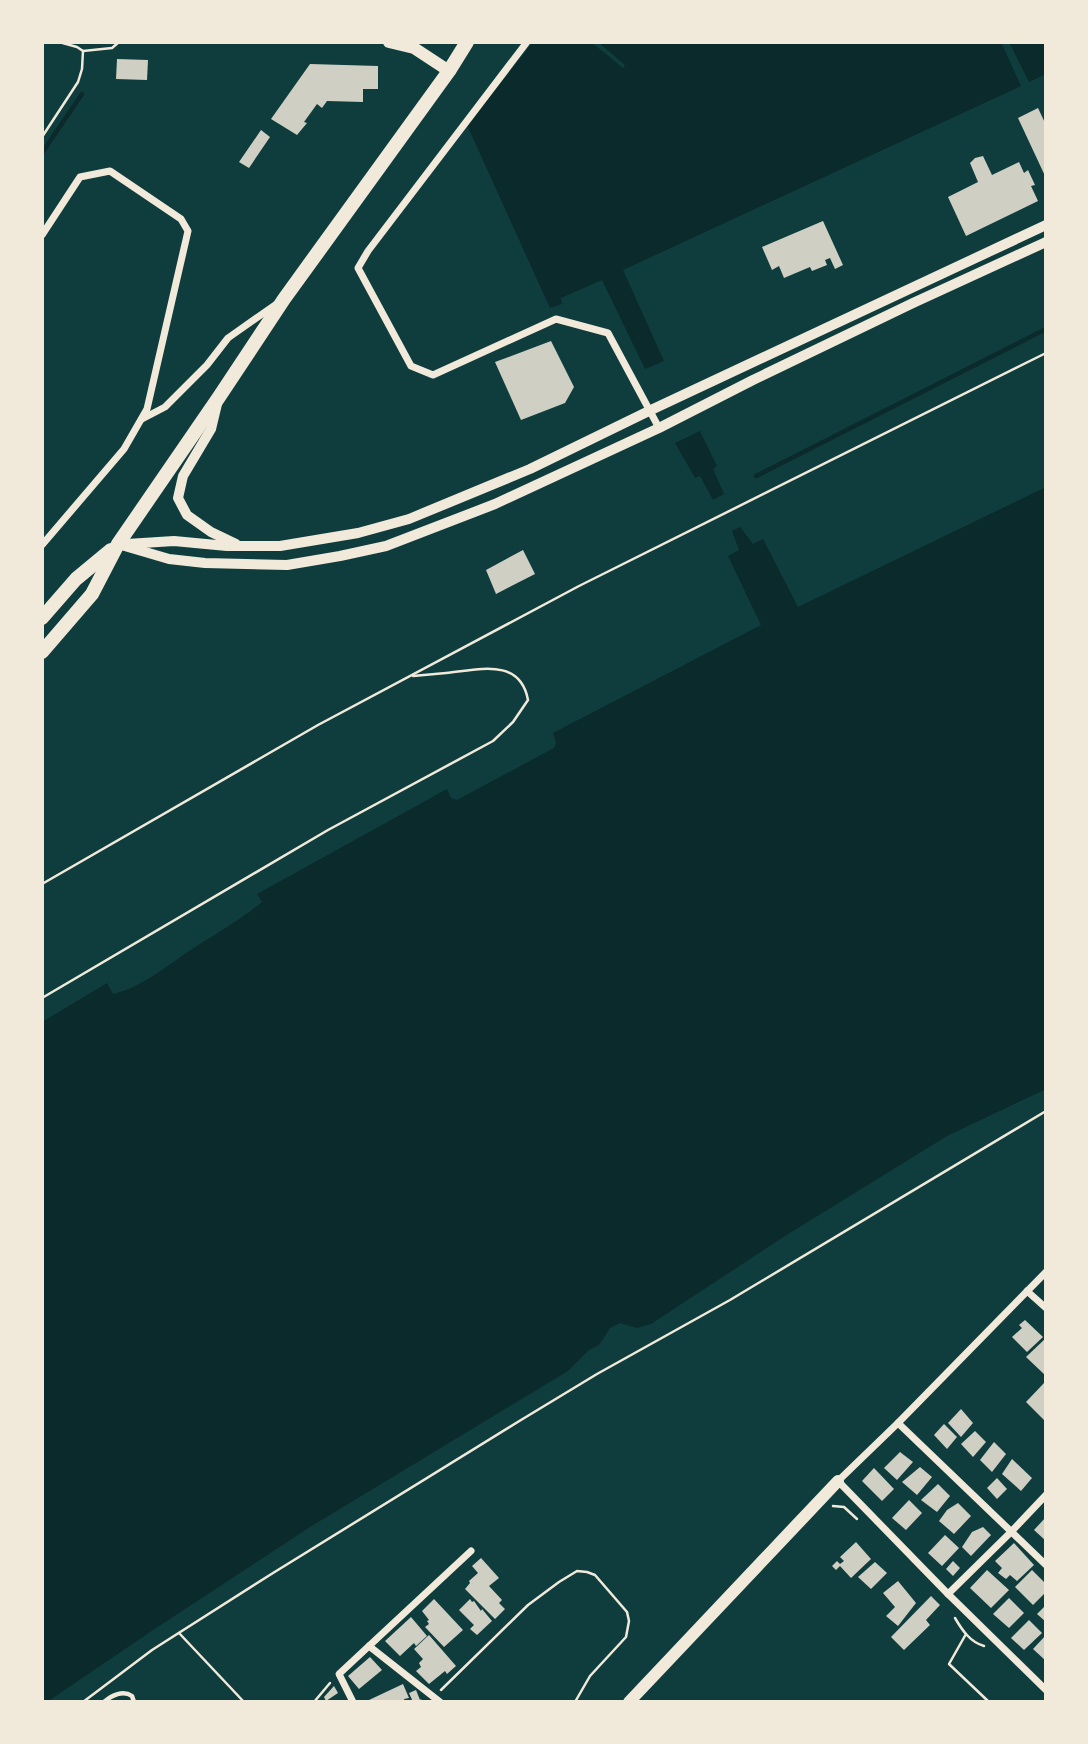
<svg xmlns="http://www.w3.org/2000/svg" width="1088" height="1744" viewBox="0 0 1088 1744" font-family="'Public Sans',sans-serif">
<rect width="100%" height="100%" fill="#0f3d3e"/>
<g fill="#0a2a2b">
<polygon points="533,42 591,42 623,68 625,65 598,42 1001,42 1021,86 623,270 664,361 645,369 602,280 561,298 562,304 550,308 467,125"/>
<polygon points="1009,42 1046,42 1046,74 1029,82"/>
<polygon points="700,431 717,466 713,469 724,494 713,500 700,476 695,478 675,443"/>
<path d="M 1046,487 L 1046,1089 L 947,1136 L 785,1236 L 651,1324 L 637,1328 L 620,1323 L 610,1328 L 599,1345 L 589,1350 L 568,1371 L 310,1527 L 150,1632 L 47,1702 L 42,1702 L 42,1022 L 107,983 L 113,994 C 142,987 164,968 189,951 C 214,935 239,921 262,902 L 257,894 L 447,789 L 451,798 L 457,800 L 554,748 L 556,742 L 553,733 L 761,625 L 728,556 L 739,550 L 732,531 L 740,527 L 753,544 L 763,539 L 798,607 Z"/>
</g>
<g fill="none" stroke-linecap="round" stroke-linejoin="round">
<g stroke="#0a2a2b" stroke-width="4.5">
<polyline points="42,153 82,94"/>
<polyline points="756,476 1046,329"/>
</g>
</g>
<g fill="#cfcfc3">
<polygon points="117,59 148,60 147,80 116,79"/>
<polygon points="310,64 378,66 378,89 363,89 363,102 327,101 322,108 317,104 304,122 307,123 297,135 271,119"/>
<polygon points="1038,108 1046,125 1046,178 1018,118"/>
<polygon points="261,130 270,137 249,168 239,162"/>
<polygon points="983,156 992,175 1019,162 1024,173 1028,170 1035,185 1031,186 1038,201 966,236 948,197 978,182 970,163 975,158"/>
<polygon points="823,221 843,265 835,269 830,258 825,260 827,265 812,271 810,267 784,278 779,266 772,270 762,247"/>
<polygon points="551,341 574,387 565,403 521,420 495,362"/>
<polygon points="523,550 535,574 496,594 486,570"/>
<polygon points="1025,1320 1043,1337 1027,1352 1012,1337 1022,1328 1019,1325"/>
<polygon points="1046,1338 1046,1376 1026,1357"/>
<polygon points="1044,1383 1046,1385 1046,1422 1026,1402"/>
<polygon points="961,1409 973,1423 961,1437 948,1423"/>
<polygon points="944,1424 957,1437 947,1449 934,1435"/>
<polygon points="975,1431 986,1442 973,1457 961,1444"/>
<polygon points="994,1442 1006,1454 992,1472 980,1460"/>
<polygon points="900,1452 913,1462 897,1480 884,1468"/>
<polygon points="1012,1459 1032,1478 1021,1491 1002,1474"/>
<polygon points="920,1467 932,1477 917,1495 902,1482"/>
<polygon points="874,1468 894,1489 882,1501 862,1481"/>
<polygon points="997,1478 1007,1489 997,1499 987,1488"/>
<polygon points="938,1484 950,1496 937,1512 921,1500"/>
<polygon points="909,1500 922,1513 906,1530 892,1518"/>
<polygon points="958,1503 971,1516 954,1534 939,1521 947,1510"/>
<polygon points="1046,1517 1046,1541 1034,1530"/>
<polygon points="983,1527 991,1535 971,1556 962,1547 972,1532"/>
<polygon points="945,1535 959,1548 942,1566 928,1553"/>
<polygon points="856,1542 871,1559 851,1578 840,1566 836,1570 832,1566 837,1561 840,1564 844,1561 840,1557"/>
<polygon points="1014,1543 1034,1565 1017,1581 1010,1575 1006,1579 998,1573 1002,1568 995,1561"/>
<polygon points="481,1558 499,1578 489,1586 502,1600 499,1603 505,1609 495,1619 465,1589 470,1583 469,1581 478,1573 472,1566"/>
<polygon points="953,1561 960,1568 953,1576 946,1569"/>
<polygon points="875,1562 887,1573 871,1589 858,1577"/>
<polygon points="987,1570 1009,1590 991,1608 970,1588"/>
<polygon points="1032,1570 1046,1584 1046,1592 1033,1605 1015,1587"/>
<polygon points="898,1581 916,1603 898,1626 886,1616 895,1607 883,1593"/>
<polygon points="931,1596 940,1605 926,1620 930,1625 904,1650 891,1637"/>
<polygon points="1009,1598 1024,1613 1009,1628 993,1614"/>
<polygon points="434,1599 463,1630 444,1647 425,1627 429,1624 427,1621 429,1620 422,1611"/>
<polygon points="470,1599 472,1602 474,1601 481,1611 482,1609 492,1621 477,1635 470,1629 474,1625 459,1610"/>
<polygon points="1046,1605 1046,1622 1037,1614"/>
<polygon points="411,1617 427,1636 416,1646 414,1643 400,1656 385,1641"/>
<polygon points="1029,1620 1042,1633 1024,1650 1011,1638"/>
<polygon points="429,1635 456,1666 447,1674 445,1671 429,1684 416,1671 421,1667 419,1663 423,1659 414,1649"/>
<polygon points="1046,1635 1046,1661 1033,1649"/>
<polygon points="370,1657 382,1670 359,1689 348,1676"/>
<polygon points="403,1684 409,1698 404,1699 405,1702 371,1702 369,1700"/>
<polygon points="334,1686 338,1693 326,1701 324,1697"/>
<polygon points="416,1690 420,1700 421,1699 423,1702 413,1702 409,1693"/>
</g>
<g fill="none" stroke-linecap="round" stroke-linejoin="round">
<g stroke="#f1e9da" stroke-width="2.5">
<polyline points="83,51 112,48 119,42"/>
<polyline points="42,137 78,82 82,69 83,51 77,47 59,42"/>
<polyline points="42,884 318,725 579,586 1046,353"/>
<path d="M 42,998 L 328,830 L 493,741 L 513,722 L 528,700 C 520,657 478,670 446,673 C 435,674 424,675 413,676"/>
<polyline points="833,1506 844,1507 857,1519"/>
<path d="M 955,1618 C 962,1630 970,1642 984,1646"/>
<polyline points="179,1633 244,1702"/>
<polyline points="966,1634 949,1664 989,1702"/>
<polyline points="441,1690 528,1605 559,1582 577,1571 587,1572 595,1575 627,1612 629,1621 626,1637 590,1676 575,1702"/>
<polyline points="83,1702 152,1650 273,1573 521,1420 597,1374 730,1300 1046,1111"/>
<polyline points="314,1702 330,1683"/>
</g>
<path stroke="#f1e9da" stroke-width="4.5" d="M 104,1702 C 112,1695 123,1690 132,1696 L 134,1702"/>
<g stroke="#f1e9da" stroke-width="7">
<polyline points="527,42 368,251 358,268 411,366 433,375 556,319 608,333 659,428"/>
<polyline points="42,235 80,177 110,171 181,219 188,231 147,409 124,449 42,545"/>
<polyline points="142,419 165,407 207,365 228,338 275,305"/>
<polyline points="1046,1272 898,1423 838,1481 948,1594 1046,1690"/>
<polyline points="1027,1291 1046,1308"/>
<polyline points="898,1423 1046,1565"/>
<polyline points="948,1594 1011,1532 1046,1495"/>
<polyline points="369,1646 471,1551"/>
<polyline points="353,1702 339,1674 369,1646 440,1702"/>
</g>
<g stroke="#f1e9da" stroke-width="10">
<polyline points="217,404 211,429 183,476 178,498 187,515 211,532 236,544"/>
<polyline points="118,544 169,559 205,563 287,565 340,556 386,546 495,504 659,428 753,380 913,303 1046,242"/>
<polyline points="127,544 174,541 227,546 280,546 358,533 409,519 530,469 651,410 1046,225"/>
</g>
<g stroke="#f1e9da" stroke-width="12">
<polyline points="389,42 414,48 449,71"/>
<polyline points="629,1702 838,1481"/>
</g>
<g stroke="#f1e9da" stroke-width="14">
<polyline points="42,618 76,579 111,550"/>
<polyline points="42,652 92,594 118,544 219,397 284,299 449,71 467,42"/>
</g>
</g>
<rect width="1088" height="1744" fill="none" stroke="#f1e9da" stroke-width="88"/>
</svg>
